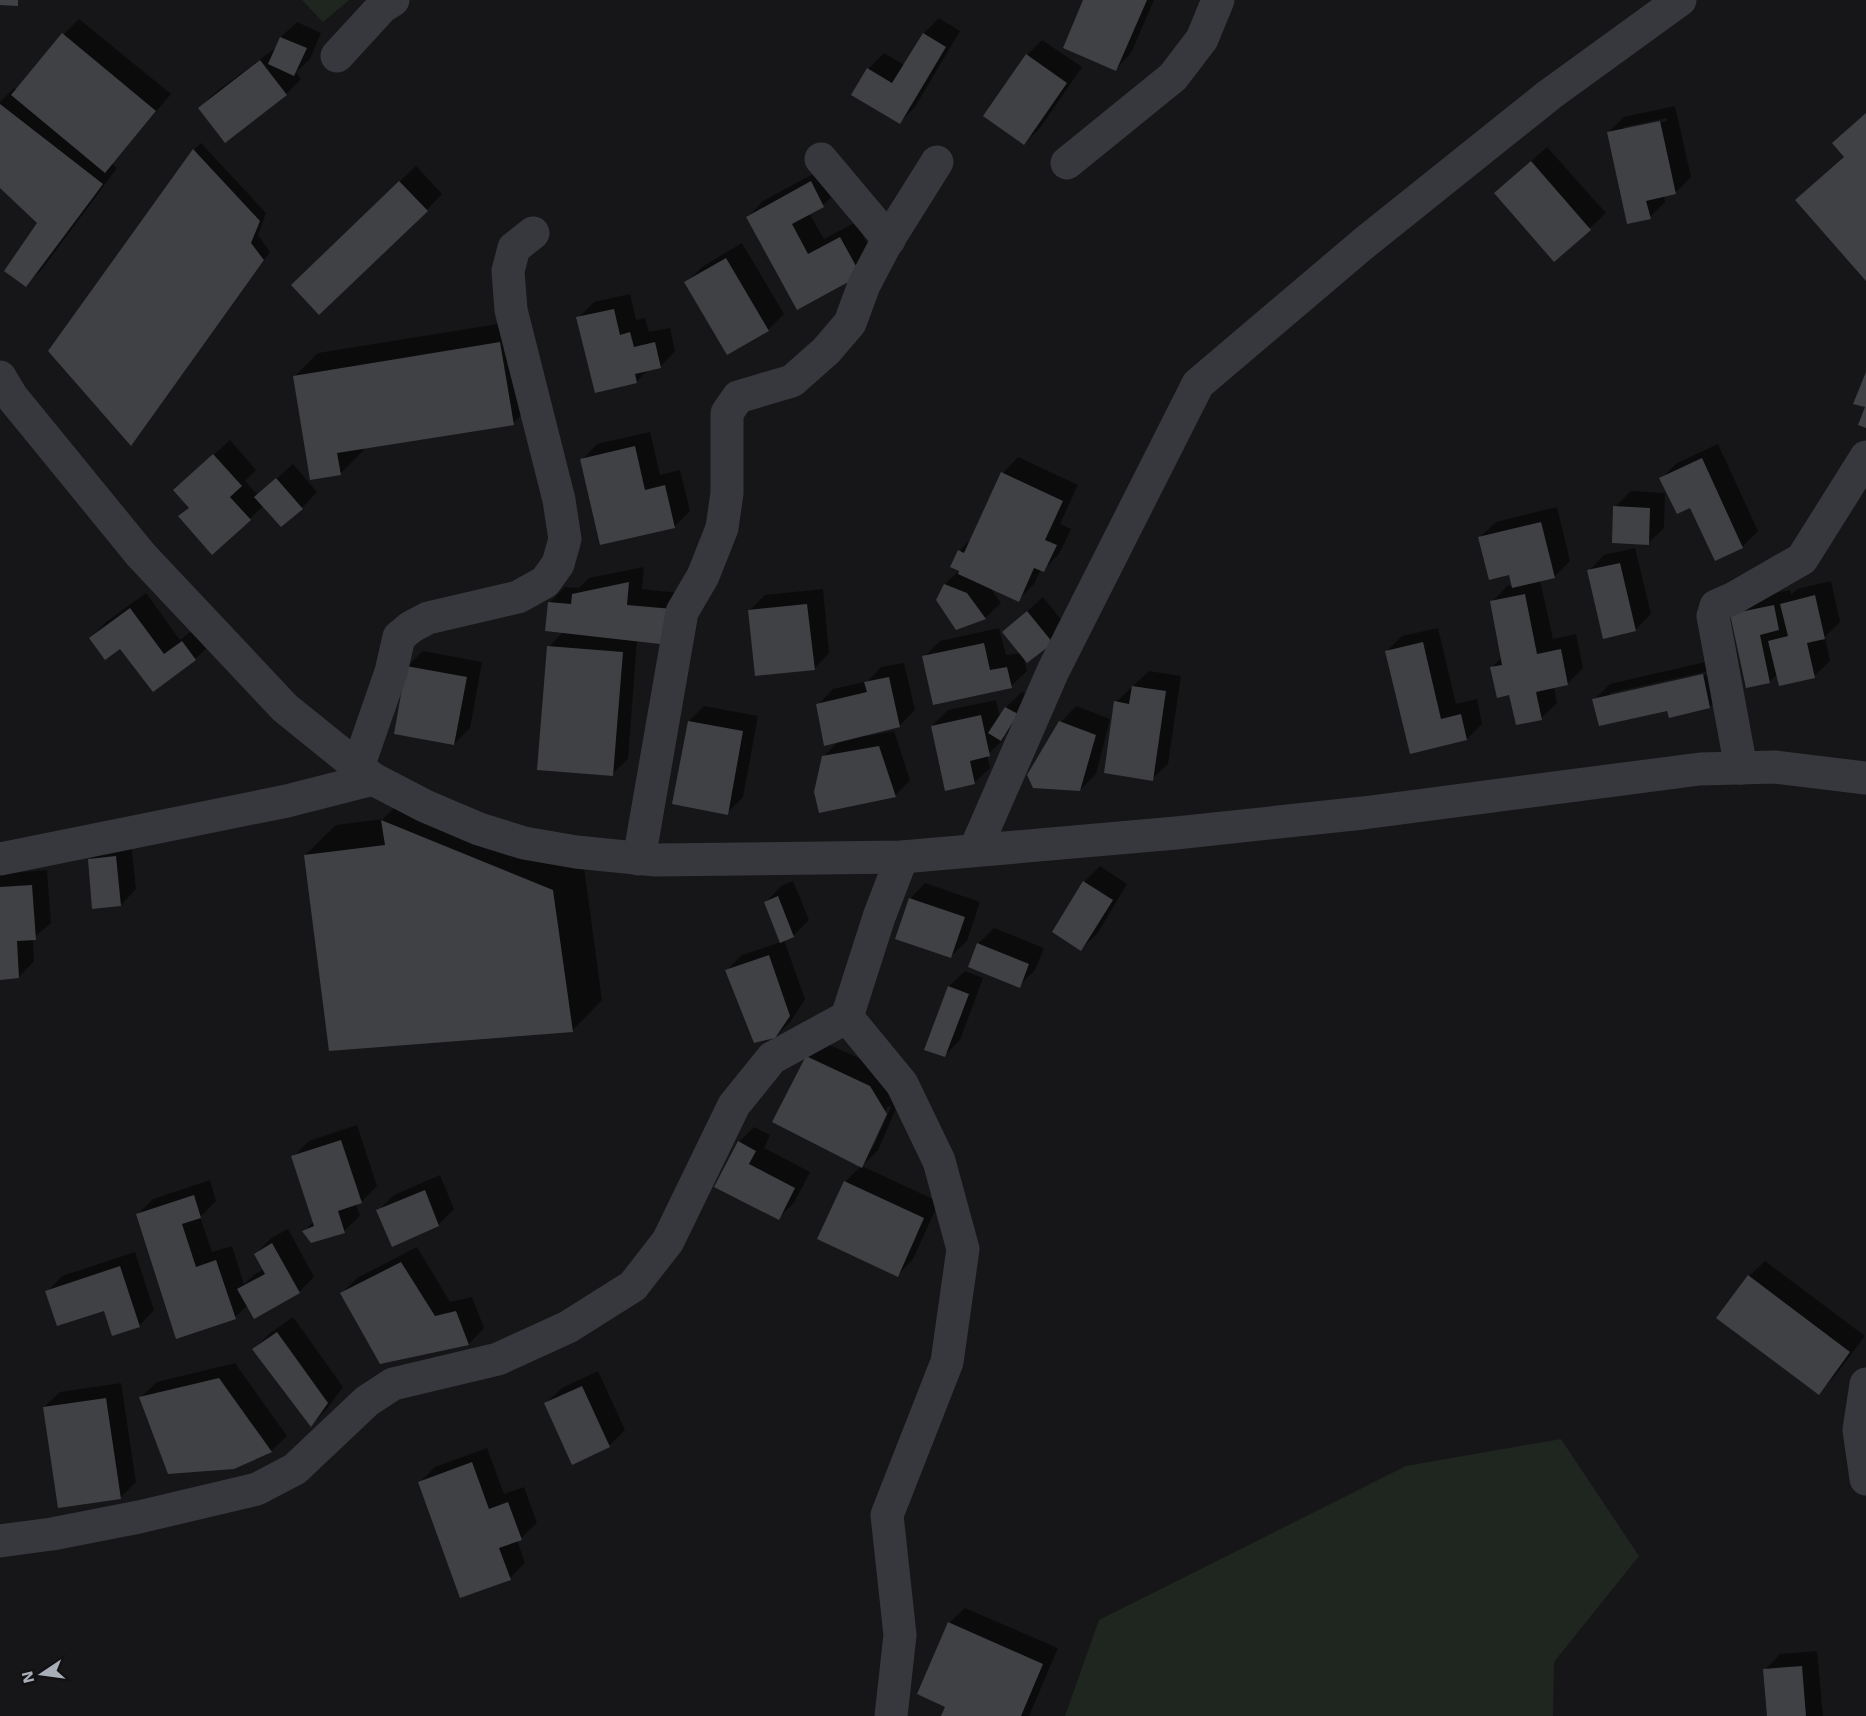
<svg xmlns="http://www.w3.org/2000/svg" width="1866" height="1716" viewBox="0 0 1866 1716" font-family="'Work Sans',sans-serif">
<rect width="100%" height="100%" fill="#161618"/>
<g fill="#1e261f">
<polygon points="302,0 349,0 323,22"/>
<polygon points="1561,1439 1639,1556 1554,1662 1553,1716 1065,1716 1099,1620 1406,1466"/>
</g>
<g fill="#0007" fill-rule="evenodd">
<polygon points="1085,0 1154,0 1131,53 1116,69"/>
<polygon points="939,18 960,31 915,107 899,123 853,94 868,69 884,53 904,65 924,33"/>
<polygon points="79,19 171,94 112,164 117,168 42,269 26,285 39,222 0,186 0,102 14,88 17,90 64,34"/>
<polygon points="297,22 321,33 310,59 296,72 301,79 286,94 200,108 216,92 277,47 281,37"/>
<polygon points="1042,40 1082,67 1040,128 1024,143 1027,55"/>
<path d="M 1675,106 L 1691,177 L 1675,193 L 1664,195 L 1665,202 L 1650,217 L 1608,133 L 1624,117 ZM 1667,118 L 1667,121 L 1624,130 L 1624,127 Z"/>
<polygon points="201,143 266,213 258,235 270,252 138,436 131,444 50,351 194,150"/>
<polygon points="1547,147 1606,213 1555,260 1512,178"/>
<polygon points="416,166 442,194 427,210 308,269"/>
<polygon points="826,167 839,190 823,205 809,213 824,239 856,222 875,258 797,308 748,217 763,201"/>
<polygon points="742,243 784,314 768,330 728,353 686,283 702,267"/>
<polygon points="630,294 636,320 645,318 649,332 670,328 675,351 660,367 649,369 636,382 578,318 594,302"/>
<polygon points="523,320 536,400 513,423 363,447 364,450 340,474 295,376 318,353"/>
<polygon points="650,432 660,475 680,470 690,511 674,527 582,460 597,444"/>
<polygon points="230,440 256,470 245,481 258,495 293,464 317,492 302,508 264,505 250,519 180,516 190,507 175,490"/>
<polygon points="1718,444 1758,531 1742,547 1661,479 1677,463"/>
<polygon points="1018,457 1078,485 1060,524 1071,529 1059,554 1043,570 1041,569 1034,584 1018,600 989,586 1001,603 985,618 957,628 938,600 945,584 960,570 959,551 973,537 1003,473"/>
<polygon points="1631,491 1665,493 1664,528 1648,543 1615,507"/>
<polygon points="1557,507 1570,561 1554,577 1540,580 1553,639 1576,634 1583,668 1568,683 1554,686 1557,703 1541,718 1511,694 1492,667 1502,657 1492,602 1507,586 1513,585 1510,573 1480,537 1496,522"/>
<polygon points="1635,548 1651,614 1635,630 1589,571 1604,555"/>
<polygon points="644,567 642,589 688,594 637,640 628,759 612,774 549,647 564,631 550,602 565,587 579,588 589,578"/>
<polygon points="1831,581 1840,622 1825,637 1830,661 1814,676 1778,674 1769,682 1732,614 1747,599 1790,590 1791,595 1797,589"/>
<polygon points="823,589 829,653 814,669 750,610 765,595"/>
<polygon points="146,593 180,640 198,626 211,644 195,659 121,647 91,638 106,622"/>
<polygon points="1043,597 1067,627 1052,642 1023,655 1027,671 1011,686 924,657 940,641 999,628 1006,655 1021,653 1004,632"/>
<polygon points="1438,628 1456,704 1477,699 1482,724 1467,739 1411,752 1386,652 1402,636"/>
<polygon points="423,651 482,662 470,728 454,744 407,667"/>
<path d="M 1718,659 L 1725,691 L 1710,707 L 1668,709 L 1594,700 L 1610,684 ZM 1709,671 L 1710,674 L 1610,697 L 1610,693 Z"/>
<polygon points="904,663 915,710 899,726 866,734 867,736 894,731 910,780 895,796 823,757 840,740 818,705 833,689 868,681 881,667"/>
<polygon points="1149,671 1181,676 1168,764 1152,779 1116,702"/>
<polygon points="1022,692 1032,698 1017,724 1004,736 1004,739 987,755 990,768 974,783 932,726 948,710 996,700 1000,718 1006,707"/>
<polygon points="704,706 758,716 743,797 727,813 689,721"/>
<polygon points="1076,706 1110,719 1096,774 1080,790 1061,722"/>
<polygon points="412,790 583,860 602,1000 572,1031 305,855 336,825 383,819"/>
<polygon points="131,842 136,889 121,905 89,860 105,844"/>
<polygon points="1100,866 1127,884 1097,934 1081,949 1054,932 1084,882"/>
<polygon points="47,870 51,923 33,938 34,961 19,977 0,978 0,874"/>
<polygon points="793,881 809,920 793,936 784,940 805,999 791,1021 775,1037 727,970 742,955 781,942 766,902 781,886"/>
<polygon points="925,883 980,902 967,941 951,956 910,899"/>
<polygon points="994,928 1044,948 1035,970 1019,986 970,966 979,943"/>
<polygon points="965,971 983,978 960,1040 944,1056 925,1049 949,986"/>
<path d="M 823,1042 L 885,1070 L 901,1097 L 878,1150 L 862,1166 L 939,1202 L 913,1259 L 898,1275 L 845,1182 L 861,1166 L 807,1057 ZM 888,1106 L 891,1107 L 872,1149 L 869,1149 Z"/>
<polygon points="357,1125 377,1186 361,1202 356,1204 360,1216 344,1231 304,1231 314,1221 293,1157 309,1141"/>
<polygon points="754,1127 770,1135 764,1148 810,1172 794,1203 778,1218 716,1186 739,1142"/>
<polygon points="440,1175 454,1209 438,1225 378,1211 394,1195"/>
<polygon points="210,1180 216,1201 200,1217 212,1252 232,1246 244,1284 255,1274 264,1269 256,1254 271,1238 288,1229 314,1277 299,1292 248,1305 235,1317 137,1215 153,1199"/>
<polygon points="417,1247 450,1302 472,1297 484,1328 469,1344 381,1363 341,1294 357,1278"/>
<polygon points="135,1252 154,1310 139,1326 105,1309 47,1292 62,1276"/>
<polygon points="1765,1261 1865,1336 1834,1377 1818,1393 1749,1276"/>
<polygon points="293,1317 343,1387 326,1410 311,1425 254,1349 269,1334"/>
<polygon points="235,1363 287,1436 271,1451 141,1397 157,1382"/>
<polygon points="598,1371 625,1430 609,1446 546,1403 562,1388"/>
<polygon points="121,1383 136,1482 120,1498 44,1407 60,1392"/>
<polygon points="487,1448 504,1494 524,1487 537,1523 521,1538 517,1540 525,1563 510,1578 419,1483 435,1467"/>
<polygon points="965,1608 1058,1648 1029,1716 943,1716 947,1706 949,1623"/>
<polygon points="1817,1651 1823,1716 1769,1716 1765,1670 1780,1654"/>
</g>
<g fill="#404145">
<polygon points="0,0 18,0 18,6 0,5"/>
<polygon points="1083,0 1147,0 1116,71 1063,48"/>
<polygon points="62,33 156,111 105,173 11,95"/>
<polygon points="923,33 946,47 900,124 851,95 867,68 892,83"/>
<polygon points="280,37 307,48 294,76 268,64"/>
<polygon points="1026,54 1067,83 1024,145 983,116"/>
<polygon points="260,60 287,95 225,143 198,108"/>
<polygon points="0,104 103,184 26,287 4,271 37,223 0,188"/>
<polygon points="1866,113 1866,281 1795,200 1844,157 1832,143"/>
<polygon points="1660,121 1676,194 1646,201 1651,219 1627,224 1607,132"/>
<polygon points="193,149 260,221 251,243 264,260 131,446 48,351"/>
<polygon points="1531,161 1591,230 1554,262 1494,193"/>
<polygon points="399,181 428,211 319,315 291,285"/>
<polygon points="811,181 824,207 792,224 808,254 840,237 861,275 797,310 746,217"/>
<polygon points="726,258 769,331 727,355 684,282"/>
<polygon points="614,309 620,335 630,332 634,347 655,342 661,368 635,374 637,383 595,393 576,317"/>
<polygon points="500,342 514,425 337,453 341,475 310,480 293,376"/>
<polygon points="1866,372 1866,428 1858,425 1865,407 1853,404"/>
<polygon points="635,446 645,490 665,485 675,528 600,545 580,459"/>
<polygon points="213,454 242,486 230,497 251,520 212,555 178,516 189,508 173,490"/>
<polygon points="1702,458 1743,548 1715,561 1690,508 1677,514 1659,478"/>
<polygon points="1001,472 1063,501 1045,540 1057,545 1044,572 1034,568 1019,602 958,574 959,571 950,567 958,550 964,553"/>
<polygon points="276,478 303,509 281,527 254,497"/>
<polygon points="1613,506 1650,508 1649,545 1612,543"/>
<polygon points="1541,522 1555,578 1512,588 1509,575 1489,580 1478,537"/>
<polygon points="1620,563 1636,631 1603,639 1587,570"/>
<polygon points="629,582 627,605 673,609 669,645 545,631 548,602 571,604 572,594"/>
<polygon points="944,584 967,593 986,619 956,630 936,600"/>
<polygon points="1525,594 1537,654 1561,649 1568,685 1536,692 1542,720 1516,725 1509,695 1497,698 1490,667 1502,665 1490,601"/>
<polygon points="1815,595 1825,639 1807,643 1815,678 1779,686 1768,641 1788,636 1780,604"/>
<polygon points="807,604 815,670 755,676 748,610"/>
<polygon points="1774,605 1779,630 1760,635 1770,683 1746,688 1730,614"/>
<polygon points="130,608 164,654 182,641 196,660 153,692 120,649 105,660 89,638"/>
<polygon points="1027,611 1053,643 1027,663 1002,632"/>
<polygon points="1423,642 1441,719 1461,714 1467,740 1410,754 1385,651"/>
<polygon points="984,643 990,670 1007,667 1012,688 933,705 922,656"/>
<polygon points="547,646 623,652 613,776 537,770"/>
<polygon points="406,666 467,677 454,745 394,734"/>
<polygon points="1703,674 1710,708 1669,718 1667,711 1599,726 1592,699"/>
<polygon points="889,677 900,727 824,746 816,704 867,692 864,682"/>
<polygon points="1132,686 1166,691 1153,781 1104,773 1114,701 1129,704"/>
<polygon points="1005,707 1018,714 1001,741 988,733"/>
<polygon points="981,715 990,756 970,761 975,784 945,791 931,726"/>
<polygon points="688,721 743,731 728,815 672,804"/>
<polygon points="1059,721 1096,735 1080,791 1033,788 1027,775"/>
<polygon points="879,746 896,797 819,813 814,792 822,756"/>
<polygon points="381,820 553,890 573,1032 329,1051 304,855 385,845"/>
<polygon points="116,856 121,906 92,909 88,859"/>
<polygon points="1083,881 1113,900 1081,951 1052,932"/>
<polygon points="32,885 36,940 17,941 19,978 0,980 0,887"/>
<polygon points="778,896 794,937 780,943 764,902"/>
<polygon points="909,898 965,917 951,958 895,939"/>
<polygon points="977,943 1029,964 1020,988 968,967"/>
<polygon points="769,955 790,1016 775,1038 754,1043 725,970"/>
<polygon points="948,986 969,994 945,1057 924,1050"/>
<polygon points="806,1056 870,1086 887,1114 862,1168 772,1122"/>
<polygon points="341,1140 362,1203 338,1211 345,1233 311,1243 302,1231 314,1226 291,1156"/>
<polygon points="738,1141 756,1151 749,1164 795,1188 779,1220 714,1187"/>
<polygon points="844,1181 924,1218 898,1277 817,1239"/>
<polygon points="425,1190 439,1226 392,1247 376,1210"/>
<polygon points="194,1195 201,1218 182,1224 196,1267 216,1260 236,1319 176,1339 136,1214"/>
<polygon points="272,1243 300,1293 254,1319 237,1289 265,1274 254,1254"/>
<polygon points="401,1262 435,1316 456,1311 469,1345 380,1364 340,1293"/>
<polygon points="120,1266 140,1327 112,1336 104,1311 57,1326 45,1291"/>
<polygon points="1748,1275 1850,1352 1819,1395 1716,1318"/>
<polygon points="277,1332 328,1403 311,1427 252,1349"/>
<polygon points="219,1378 272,1452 234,1469 168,1474 139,1397"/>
<polygon points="582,1386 610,1447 572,1465 544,1403"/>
<polygon points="106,1398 121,1499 58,1508 43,1407"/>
<polygon points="472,1462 489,1509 508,1502 522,1540 499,1548 511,1580 460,1598 418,1482"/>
<polygon points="948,1622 1043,1664 1021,1716 941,1716 945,1707 917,1694"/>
<polygon points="1802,1666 1806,1716 1767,1716 1763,1669"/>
</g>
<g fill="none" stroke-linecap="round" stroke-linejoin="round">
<g stroke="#37383d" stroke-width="33">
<polyline points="337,56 382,7 393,0"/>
<polyline points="821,159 889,240"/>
<polyline points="1067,163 1173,77 1202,39 1218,0"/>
<polyline points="0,377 12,397 141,555 285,708 373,779 425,806 479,829 524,843 576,852 656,860 902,857 1176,833 1363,813 1700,769 1775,767 1866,778"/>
<polyline points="358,767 391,672 399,637 411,627 428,618 518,597 545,582 558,564 565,539 559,500 511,310 508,271 514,248 533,233"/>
<polyline points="1741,768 1713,616 1716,606 1734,598 1802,559 1866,457"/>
<polyline points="975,850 1053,671 1198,384 1363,244 1549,95 1680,0"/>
<polyline points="0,859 287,801 373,779"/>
<polyline points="639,859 682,612 703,576 722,528 727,493 727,413 738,397 792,381 826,351 850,323 864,285 885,245 937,162"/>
<polyline points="847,1017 902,1084 939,1161 963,1249 947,1362 887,1515 900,1635 891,1716"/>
<polyline points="1866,1384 1859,1430 1866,1479"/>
<polyline points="0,1541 52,1534 139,1517 257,1489 295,1469 367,1401 393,1384 498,1359 568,1327 633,1286 668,1241 734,1105 772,1058 847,1017 879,917 902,857"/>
</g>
</g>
<g transform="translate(42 1674) rotate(257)" stroke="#111113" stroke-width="4.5" paint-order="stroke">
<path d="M0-4.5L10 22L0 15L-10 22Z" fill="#a8adb8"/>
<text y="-9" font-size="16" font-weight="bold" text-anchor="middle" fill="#a8adb8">N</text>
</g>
</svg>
